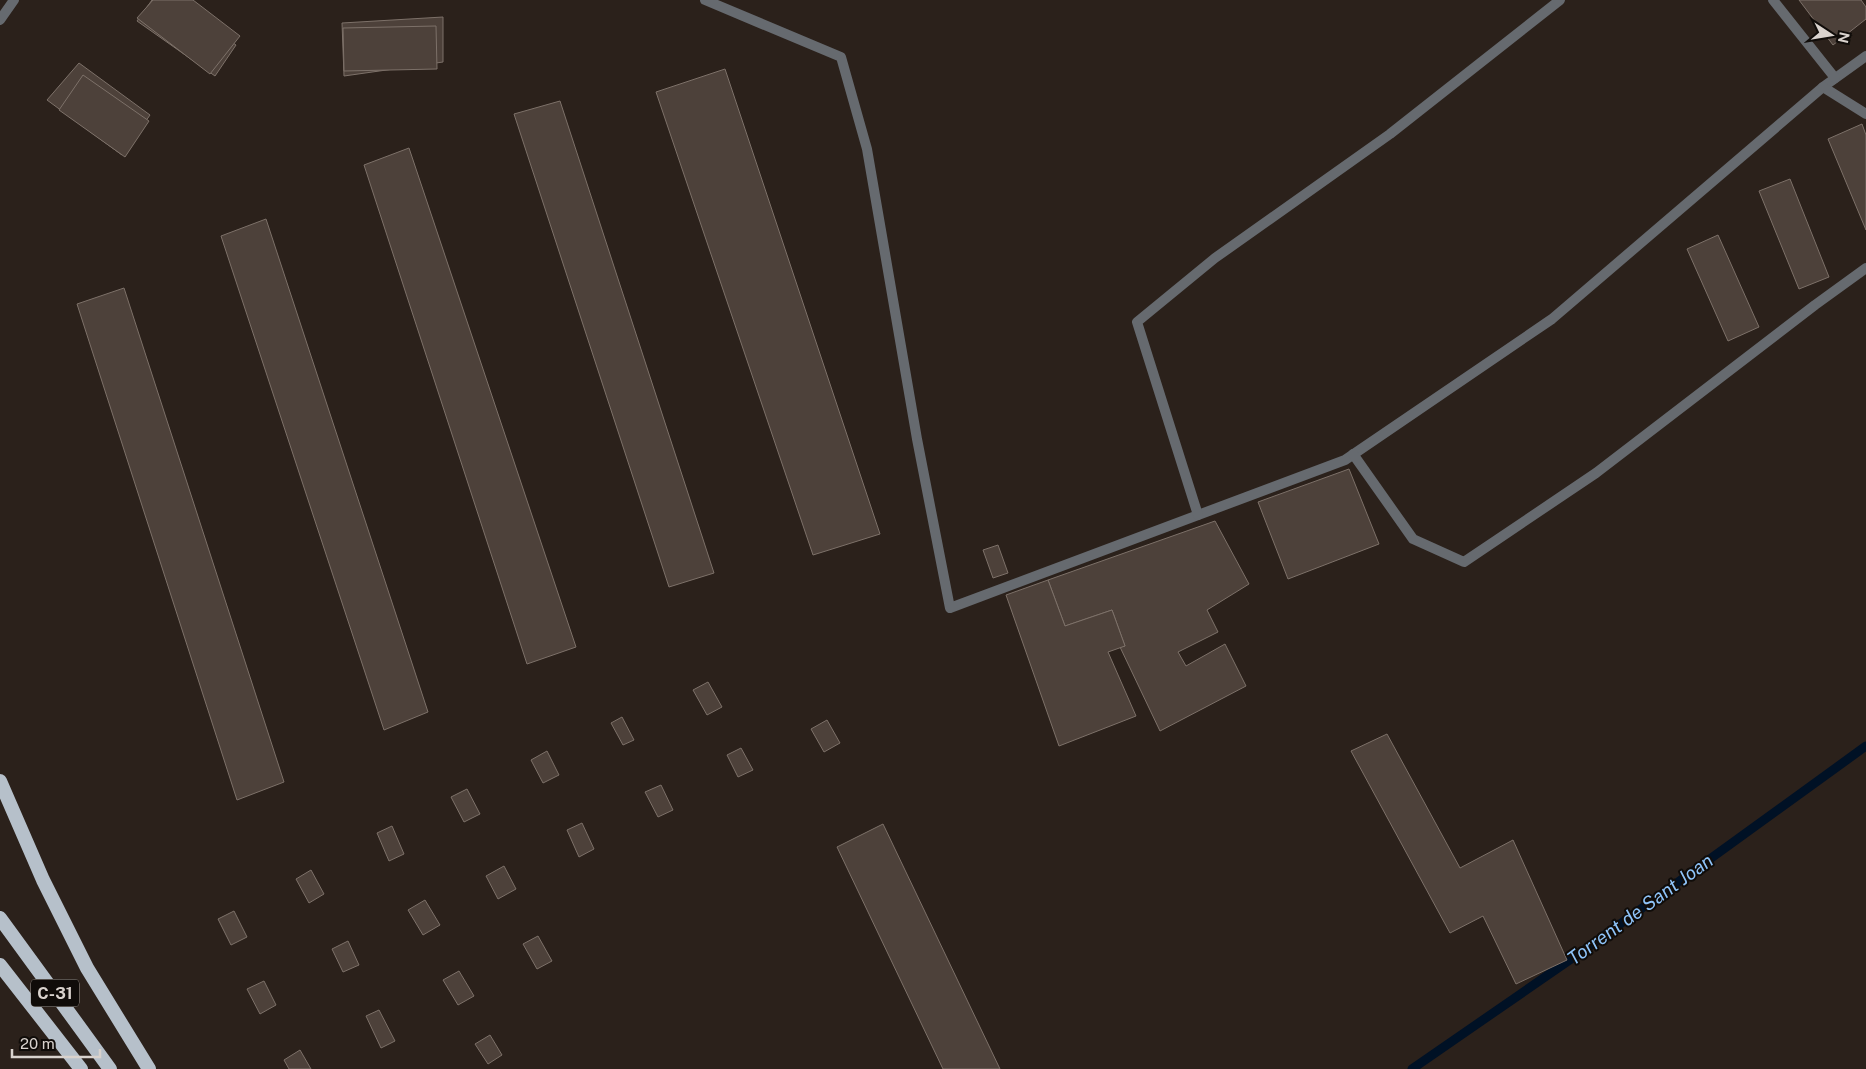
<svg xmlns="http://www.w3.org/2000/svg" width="1866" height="1069" viewBox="0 0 1866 1069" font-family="'Public Sans',sans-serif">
<rect width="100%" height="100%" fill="#2b211b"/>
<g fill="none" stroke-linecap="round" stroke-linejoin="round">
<polyline stroke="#001125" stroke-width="9" points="1412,1069 1587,948 1866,746"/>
</g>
<g fill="#4d413a" stroke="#7d7169">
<polygon points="152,0 173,0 236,45 215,76 137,21"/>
<polygon points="153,0 193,0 240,36 210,74 137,18"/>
<polygon points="1799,0 1861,0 1866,7 1866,19 1833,45"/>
<polygon points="443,17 443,62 344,76 342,23"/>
<polygon points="436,26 437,69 344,71 343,28"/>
<polygon points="79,63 150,115 122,155 47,100"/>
<polygon points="725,69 880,534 813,555 656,92"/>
<polygon points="83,75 149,121 125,157 59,110"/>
<polygon points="560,101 714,573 669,587 514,114"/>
<polygon points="1862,124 1866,135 1866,230 1828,139"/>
<polygon points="409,148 576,647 527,664 364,165"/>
<polygon points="1790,179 1829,277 1799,289 1759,191"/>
<polygon points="266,219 428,712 384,730 221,236"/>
<polygon points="1718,235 1759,327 1728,341 1687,249"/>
<polygon points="124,288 284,782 237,800 77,304"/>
<polygon points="1349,469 1379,544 1288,579 1258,502"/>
<polygon points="1215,521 1249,584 1207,610 1218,632 1178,652 1186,666 1225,644 1246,686 1160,731 1120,647 1125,646 1112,610 1065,626 1048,580"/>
<polygon points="998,545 1008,573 993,578 983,550"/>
<polygon points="1048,580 1065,626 1112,610 1125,646 1108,652 1136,716 1059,746 1006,595"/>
<polygon points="708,682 722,707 707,715 693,690"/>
<polygon points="622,717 634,740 623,745 611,723"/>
<polygon points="827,720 840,743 824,752 811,729"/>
<polygon points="1387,734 1460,868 1513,840 1567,960 1516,984 1483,916 1450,933 1351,751"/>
<polygon points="741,748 753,770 738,777 727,755"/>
<polygon points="547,751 559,775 543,783 531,760"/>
<polygon points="661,785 673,810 658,817 645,792"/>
<polygon points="467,789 480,814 464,822 451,797"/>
<polygon points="582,823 594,849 579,857 567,830"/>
<polygon points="883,824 1000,1069 943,1069 837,847"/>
<polygon points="392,826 404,854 389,861 377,833"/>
<polygon points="504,866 516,889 498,899 486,876"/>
<polygon points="311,870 324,894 309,903 296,879"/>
<polygon points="425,900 440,925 423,935 408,910"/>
<polygon points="234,911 247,937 231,945 218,919"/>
<polygon points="538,936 552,961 537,969 523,944"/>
<polygon points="348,941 359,965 343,972 332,949"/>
<polygon points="459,971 474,996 458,1005 443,980"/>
<polygon points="264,981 276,1005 260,1014 247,989"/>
<polygon points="379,1010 395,1041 381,1048 366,1016"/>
<polygon points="490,1035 502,1055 488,1064 475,1044"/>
<polygon points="300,1050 311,1069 289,1069 284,1060"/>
</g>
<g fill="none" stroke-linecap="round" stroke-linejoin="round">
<g stroke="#666a6f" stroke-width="10">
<polyline points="705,0 841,57 867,149 917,439 950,608 1345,460 1552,319 1823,87 1866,56"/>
<polyline points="1773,0 1835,78"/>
<polyline points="1823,87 1866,114"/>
<polyline points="1353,454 1413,539 1464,562 1596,473 1815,305 1866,268"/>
<polyline points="1198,515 1137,322 1215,258 1390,134 1560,0"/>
</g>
<polyline stroke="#666a6f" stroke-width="10" points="0,20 14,0"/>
<g stroke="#b6c0ca" stroke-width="14">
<polyline points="0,781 43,880 87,968 149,1069"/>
<polyline points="0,918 110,1069"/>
<polyline points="0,965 81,1069"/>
</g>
</g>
<g text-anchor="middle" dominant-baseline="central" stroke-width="4" stroke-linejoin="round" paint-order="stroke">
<rect fill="#100c09" stroke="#9d9792" stroke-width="1" x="31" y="979.5" width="48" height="27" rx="4"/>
<g font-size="16" font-weight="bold" fill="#d9d2cd">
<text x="55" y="993">C-31</text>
</g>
<g font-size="19" font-style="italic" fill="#8fc4f9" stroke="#100c09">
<text transform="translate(1640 909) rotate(-36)">Torrent de Sant Joan</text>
</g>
</g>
<g transform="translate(1831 35) rotate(102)" stroke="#100c09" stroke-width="4" paint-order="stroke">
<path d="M0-4L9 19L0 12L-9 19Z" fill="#d9d2cd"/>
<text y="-8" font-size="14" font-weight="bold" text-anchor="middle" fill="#d9d2cd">N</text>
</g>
<path d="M12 1049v8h88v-8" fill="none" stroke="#d9d2cd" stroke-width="2.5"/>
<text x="20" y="1049" font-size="15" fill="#d9d2cd" stroke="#100c09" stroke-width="4" paint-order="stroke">20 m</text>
</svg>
